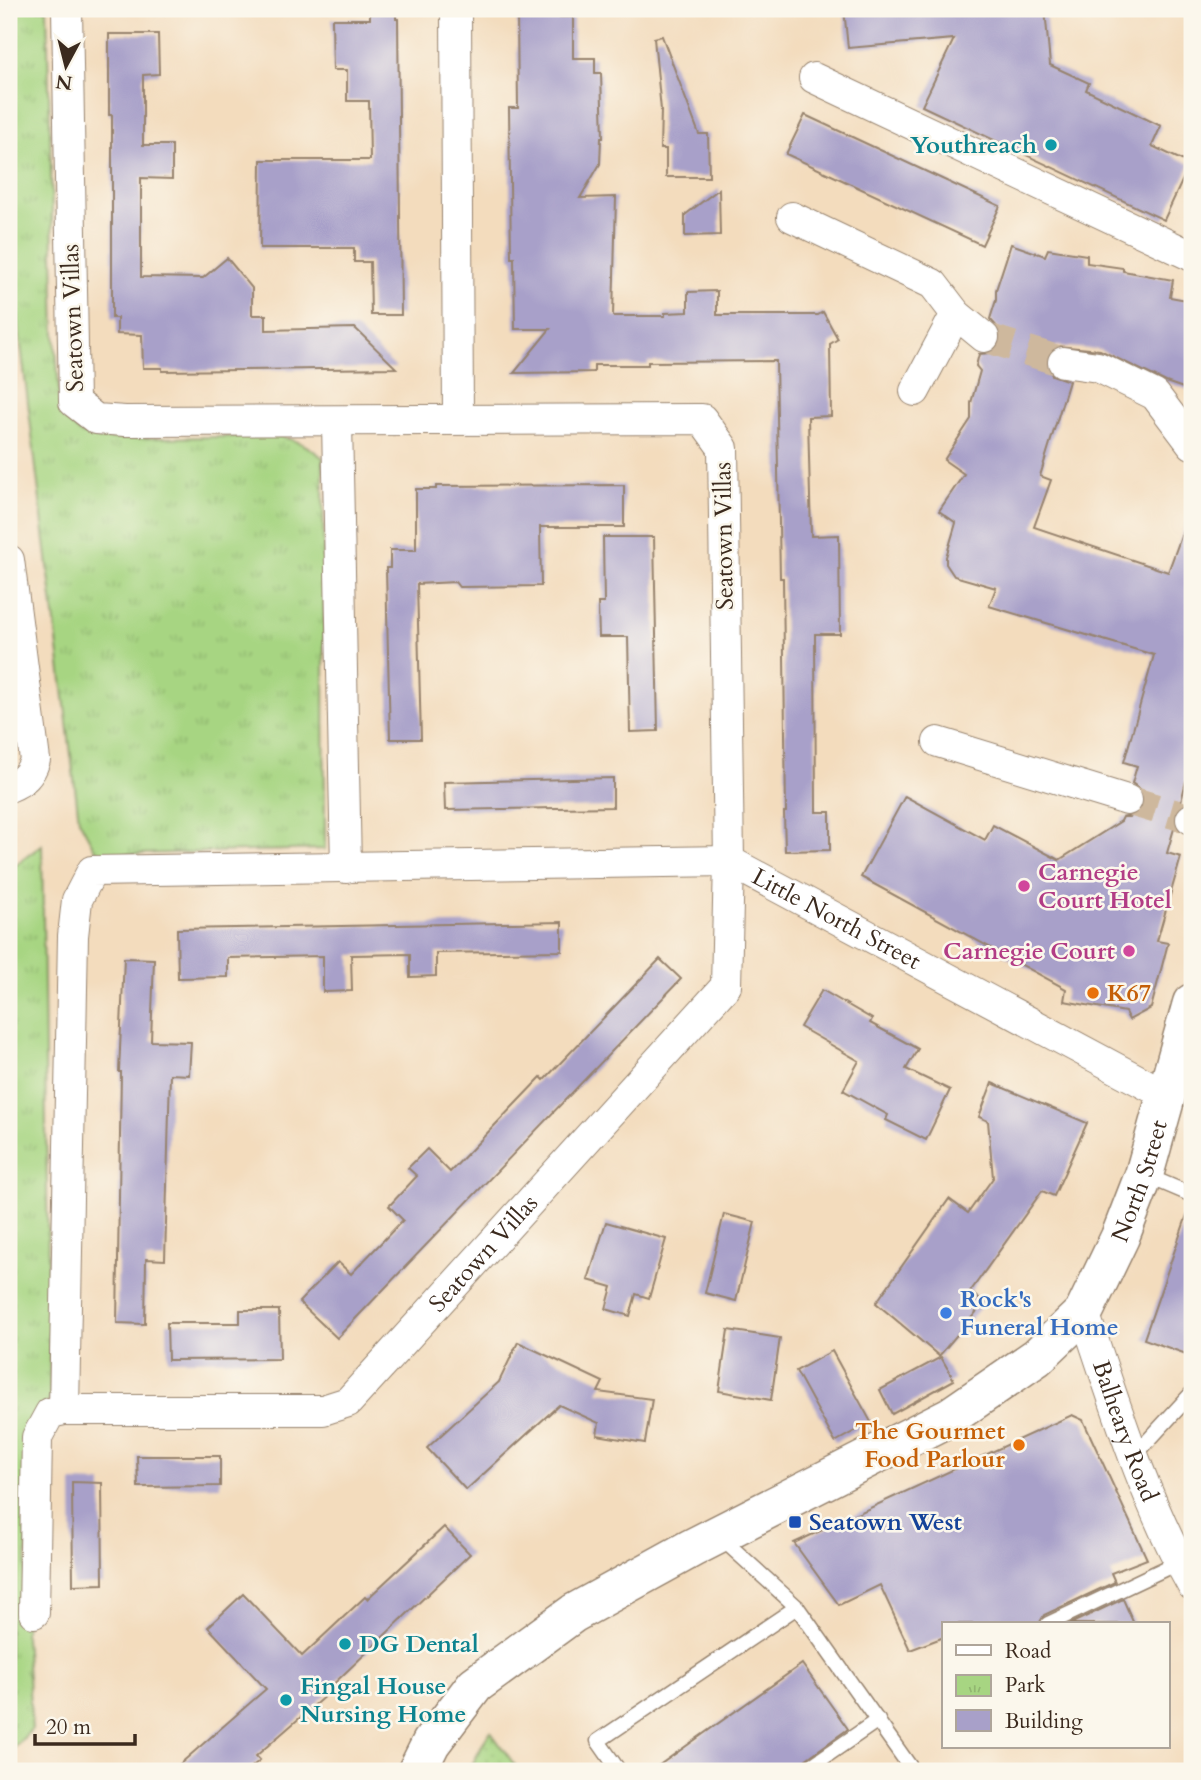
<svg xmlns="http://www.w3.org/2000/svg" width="1201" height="1780" viewBox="0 0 1201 1780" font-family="Cardo,serif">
<defs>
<pattern id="grass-dots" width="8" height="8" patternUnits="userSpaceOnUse" patternTransform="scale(1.75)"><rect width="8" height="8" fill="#a7d582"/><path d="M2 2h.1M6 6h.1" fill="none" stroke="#91b770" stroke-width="1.8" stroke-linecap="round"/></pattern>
<pattern id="park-tufts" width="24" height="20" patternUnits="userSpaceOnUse" patternTransform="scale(1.75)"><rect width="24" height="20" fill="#a7d582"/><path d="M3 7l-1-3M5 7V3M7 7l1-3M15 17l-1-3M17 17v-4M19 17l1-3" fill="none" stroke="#91b770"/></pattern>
</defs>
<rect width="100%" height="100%" fill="#fbf7ec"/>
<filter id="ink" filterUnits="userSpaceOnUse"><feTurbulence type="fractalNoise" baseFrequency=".0143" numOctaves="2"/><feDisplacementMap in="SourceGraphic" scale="14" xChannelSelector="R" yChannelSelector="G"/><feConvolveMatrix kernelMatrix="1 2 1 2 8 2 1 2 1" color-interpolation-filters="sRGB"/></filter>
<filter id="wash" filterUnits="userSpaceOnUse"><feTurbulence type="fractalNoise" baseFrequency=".00686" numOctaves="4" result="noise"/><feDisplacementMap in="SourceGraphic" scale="28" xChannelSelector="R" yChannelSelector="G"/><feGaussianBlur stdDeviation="1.57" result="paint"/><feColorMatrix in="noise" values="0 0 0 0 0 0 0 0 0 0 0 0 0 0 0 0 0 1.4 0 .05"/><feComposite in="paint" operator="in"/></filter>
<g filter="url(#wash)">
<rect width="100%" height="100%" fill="#f3dcbd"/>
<polygon fill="url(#grass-dots)" stroke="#718050" stroke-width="2" points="490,1731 519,1771 469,1771"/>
<g fill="url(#park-tufts)" stroke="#718050" stroke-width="2">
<path d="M 9,9 L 47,9 L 55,335 L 59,390 L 67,420 L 80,433 L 100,439 L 278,436 C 296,440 308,445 323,458 L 325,849 L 98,855 L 79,820 L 9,247 Z"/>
<polygon points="42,845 50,1399 29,1429 25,1638 32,1729 9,1753 9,870"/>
</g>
<g id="blocks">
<g fill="#a8a0c9">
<polygon points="370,9 396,9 396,19 398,19 401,315 371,315 370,262 354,262 354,248 260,248 261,160 370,160 369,101 347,101 347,70 333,70 332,19 370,19"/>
<polygon points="517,9 545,9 545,17 573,17 573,58 595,58 595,73 601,73 603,138 601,138 600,164 580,198 616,197 613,316 665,316 665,313 688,312 688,292 717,291 717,315 818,315 823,312 838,339 830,344 831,416 808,417 811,536 839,535 840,634 815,634 816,812 830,812 830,850 785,851 784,812 786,812 783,578 780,578 776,361 648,362 648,365 594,365 594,372 514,373 550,329 515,329 514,258 511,258 509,108 518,108"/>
<polygon points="844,9 1045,9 1050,65 1089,83 1086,90 1161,126 1152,146 1190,164 1164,220 922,106 954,39 848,48"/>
<polygon points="109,34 158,34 159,74 143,75 143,145 172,145 172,179 141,178 141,277 203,278 227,258 252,288 252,315 266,315 266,330 355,328 396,368 162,371 162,368 143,368 142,335 117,334 117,318 112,318 112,115 109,115"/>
<polygon points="662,36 699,134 708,134 709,177 666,177 666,149 660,149 661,110 654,38"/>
<polygon points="805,115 1000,206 982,245 786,154"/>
<polygon points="719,189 720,235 685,236 685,215"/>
<polygon points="1011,244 1045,256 1048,249 1087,255 1087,263 1123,268 1123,271 1173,280 1170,297 1192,301 1192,391 1166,382 1100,350 1057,346 1049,352 1046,360 1047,368 1052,375 1069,381 1040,476 1051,480 1034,527 1168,572 1189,515 1192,515 1192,783 1186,781 1180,806 1176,811 1175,825 1167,853 1181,857 1157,941 1168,943 1151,1008 1129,1020 1125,1012 1064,1001 1066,989 861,877 905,796 985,840 993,825 1059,860 1121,821 1123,817 1130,817 1138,813 1144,804 1144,795 1140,789 1132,783 1137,766 1124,762 1154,655 989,606 996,588 954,576 946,564 946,557 956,523 939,511 964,474 944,460 971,419 971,403 980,371 976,366 979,354 991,353 997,349 1001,341 1000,330 990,319 996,300 996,290"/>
<polygon points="624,485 624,527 540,527 541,586 459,587 455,582 417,584 421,739 390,739 386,568 390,568 390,550 416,550 416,489 436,489 436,486"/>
<polygon points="603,537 654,537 658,731 630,732 628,637 599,637 598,603 604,603"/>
<polygon points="613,778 613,807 445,810 444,782"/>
<polygon points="562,922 562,951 436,953 436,976 410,977 410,954 351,955 352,991 323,992 323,956 228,958 228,977 178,978 177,929"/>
<polygon points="124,958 154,959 151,1041 191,1042 189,1075 170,1074 165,1260 146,1259 145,1324 117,1323 121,1072 119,1072"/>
<polygon points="660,959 681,979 337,1338 299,1302 338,1262 351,1274 403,1220 389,1206 417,1176 408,1168 427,1149 450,1172 541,1077 544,1080"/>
<polygon points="822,990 872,1019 870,1023 918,1049 906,1069 950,1090 926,1140 886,1120 888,1115 843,1090 859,1061 800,1027"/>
<polygon points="992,1083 1087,1123 1054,1196 1042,1191 970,1292 984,1303 939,1356 876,1303 949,1199 968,1213 993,1178 988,1121 979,1117"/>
<polygon points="1188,1212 1192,1212 1192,1356 1144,1339"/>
<polygon points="724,1214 755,1222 736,1301 705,1293"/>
<polygon points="606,1222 666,1239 649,1298 636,1294 630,1316 606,1309 612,1287 588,1280"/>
<polygon points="240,1310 279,1310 280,1359 168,1360 167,1323 240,1323"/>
<polygon points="728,1330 780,1338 771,1400 719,1391"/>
<polygon points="518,1342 603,1382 598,1392 652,1399 645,1443 597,1435 599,1423 559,1405 466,1490 427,1448 499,1382"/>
<polygon points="832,1351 871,1422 835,1442 796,1371"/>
<polygon points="941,1357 954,1380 892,1414 880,1390"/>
<polygon points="1072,1415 1083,1420 1147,1559 1111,1573 1115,1582 1044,1615 1039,1624 944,1624 944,1637 910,1650 880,1585 839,1605 794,1543"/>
<polygon points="137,1456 220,1456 220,1486 138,1487"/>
<polygon points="72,1482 102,1483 103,1584 73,1585"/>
<polygon points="444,1527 470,1554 324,1693 326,1695 256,1756 260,1760 247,1771 172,1771 266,1689 208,1627 243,1594 302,1656 365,1597 367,1599"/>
<polygon points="1123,1599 1134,1624 1070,1624"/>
<polygon points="802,1664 848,1729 795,1767 790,1771 651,1771"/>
</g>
</g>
</g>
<g filter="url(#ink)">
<use href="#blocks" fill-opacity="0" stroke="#97836e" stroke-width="2"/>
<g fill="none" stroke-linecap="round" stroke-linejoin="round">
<g stroke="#ceb89d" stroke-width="30" stroke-dasharray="30 15" stroke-linecap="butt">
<polyline points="984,337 1063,362"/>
<polyline points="1127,800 1191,819"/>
</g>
<g stroke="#97836e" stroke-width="17">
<g id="service">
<polyline points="1191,9 1192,9"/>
<polyline points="1145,1175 1192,1195"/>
<polyline points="1134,1456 1192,1393"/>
<polyline points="720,1537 797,1607 913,1771"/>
<polyline points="1048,1624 1179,1562"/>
<polyline points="619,1771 598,1741 797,1607"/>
<polyline points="804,1771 878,1720"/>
</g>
</g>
<g stroke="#97836e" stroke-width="32">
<g id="minor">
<polyline points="456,9 458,419"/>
<polyline points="814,78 1192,256"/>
<polyline points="792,217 933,284 956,314 984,337"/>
<polyline points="1063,362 1098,367 1155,395 1192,444"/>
<polyline points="915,391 956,314"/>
<polyline points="337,422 346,868"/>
<path d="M 9,560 L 35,760 C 30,775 24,781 9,787"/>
<polyline points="938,742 1127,800"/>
<polyline points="1191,819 1192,819"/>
<path id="s1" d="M 1084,1312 C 1115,1404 1144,1500 1192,1585"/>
<path id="s2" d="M 64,1410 L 73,936 L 77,900 L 92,871 L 729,861 L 1166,1095"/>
<path id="s3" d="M 34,1613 L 37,1437 L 50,1413 L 64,1410 L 323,1410 L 348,1402 L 726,986 L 729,861 L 723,448 L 702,419 L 125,421 L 96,419 L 74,402 L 67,9"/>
</g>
</g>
<g stroke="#97836e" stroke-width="41">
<g id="secondary">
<path id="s4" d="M 417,1771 L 431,1743 L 475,1685 L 574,1613 L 692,1548 L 951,1416 L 1037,1357 L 1084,1312 L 1120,1237 L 1144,1175 L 1192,1003"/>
</g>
</g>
<use href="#service" stroke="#fff" stroke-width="14"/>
<use href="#minor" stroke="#fff" stroke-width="30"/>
<use href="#secondary" stroke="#fff" stroke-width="38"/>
</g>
</g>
<g fill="#0f9aa8" stroke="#fbf7ec" stroke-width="2.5">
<circle cx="1051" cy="145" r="7"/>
<circle cx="345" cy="1644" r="7"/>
<circle cx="286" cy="1700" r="7"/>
</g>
<g fill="#d1479c" stroke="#fbf7ec" stroke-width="2.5">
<circle cx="1024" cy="886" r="7"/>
<circle cx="1129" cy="951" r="7"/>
</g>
<g fill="#e8710a" stroke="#fbf7ec" stroke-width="2.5">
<circle cx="1093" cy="993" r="7"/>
<circle cx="1019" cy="1445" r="7"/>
</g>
<circle fill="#3f7fe0" stroke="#fbf7ec" stroke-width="2.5" cx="946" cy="1313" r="7"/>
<rect fill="#1a4fb4" stroke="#fbf7ec" stroke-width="2.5" x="788" y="1515" width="14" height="14" rx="3.5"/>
<g text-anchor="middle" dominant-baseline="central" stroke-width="5" stroke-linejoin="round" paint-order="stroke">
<g font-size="24" font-weight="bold" fill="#0d838f" stroke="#fbf7ec" text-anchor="start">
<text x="1037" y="145" text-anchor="end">Youthreach</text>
<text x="359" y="1644">DG Dental</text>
<text x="300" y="1686">Fingal House<tspan x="300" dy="28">Nursing Home</tspan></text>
</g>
<g font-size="24" fill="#3b2a1e" stroke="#fbf7ec">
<text transform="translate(73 318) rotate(-92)">Seatown Villas</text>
<text transform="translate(724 536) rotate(-91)">Seatown Villas</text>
<text stroke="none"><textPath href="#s2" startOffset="1302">Little North Street</textPath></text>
<text stroke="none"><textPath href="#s4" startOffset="964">North Street</textPath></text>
<text stroke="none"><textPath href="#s3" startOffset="704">Seatown Villas</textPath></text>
<text stroke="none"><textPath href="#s1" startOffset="126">Balheary Road</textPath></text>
</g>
<g font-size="24" font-weight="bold" fill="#b23c85" stroke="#fbf7ec" text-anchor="start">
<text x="1038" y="872">Carnegie<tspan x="1038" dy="28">Court Hotel</tspan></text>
<text x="1115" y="951" text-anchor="end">Carnegie Court</text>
</g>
<g font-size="24" font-weight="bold" fill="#c56008" stroke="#fbf7ec" text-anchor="start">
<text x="1107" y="993">K67</text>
<text x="1005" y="1431" text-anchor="end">The Gourmet<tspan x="1005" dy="28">Food Parlour</tspan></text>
</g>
<g font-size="24" font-weight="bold" fill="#366cbe" stroke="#fbf7ec" text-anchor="start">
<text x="960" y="1299">Rock's<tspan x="960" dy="28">Funeral Home</tspan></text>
</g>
<g font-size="24" font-weight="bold" fill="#164399" stroke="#fbf7ec" text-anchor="start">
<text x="809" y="1522">Seatown West</text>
</g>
</g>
<rect width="1201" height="1780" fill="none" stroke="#fbf7ec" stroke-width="35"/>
<rect x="942" y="1622" width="228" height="126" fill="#fbf7ec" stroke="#aea59a" stroke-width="2"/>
<rect x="956" y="1645" width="35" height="10" fill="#ffffff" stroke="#aea59a" stroke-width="2"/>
<text x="1005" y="1658" font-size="21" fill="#3b2a1e">Road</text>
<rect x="956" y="1675" width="35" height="21" fill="url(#park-tufts)" stroke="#aea59a" stroke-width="2"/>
<text x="1005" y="1692" font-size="21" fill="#3b2a1e">Park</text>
<rect x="956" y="1710" width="35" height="21" fill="#a8a0c9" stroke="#aea59a" stroke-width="2"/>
<text x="1005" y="1728" font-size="21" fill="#3b2a1e">Building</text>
<g transform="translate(66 66) rotate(187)" stroke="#fbf7ec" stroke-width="5" paint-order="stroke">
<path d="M0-5L12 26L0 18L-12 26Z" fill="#3b2a1e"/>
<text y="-10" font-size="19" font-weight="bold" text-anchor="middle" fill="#3b2a1e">N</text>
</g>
<path d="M35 1734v10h100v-10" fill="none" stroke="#3b2a1e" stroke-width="3.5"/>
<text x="46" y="1734" font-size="21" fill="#3b2a1e" stroke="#fbf7ec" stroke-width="5" paint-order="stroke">20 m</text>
</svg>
